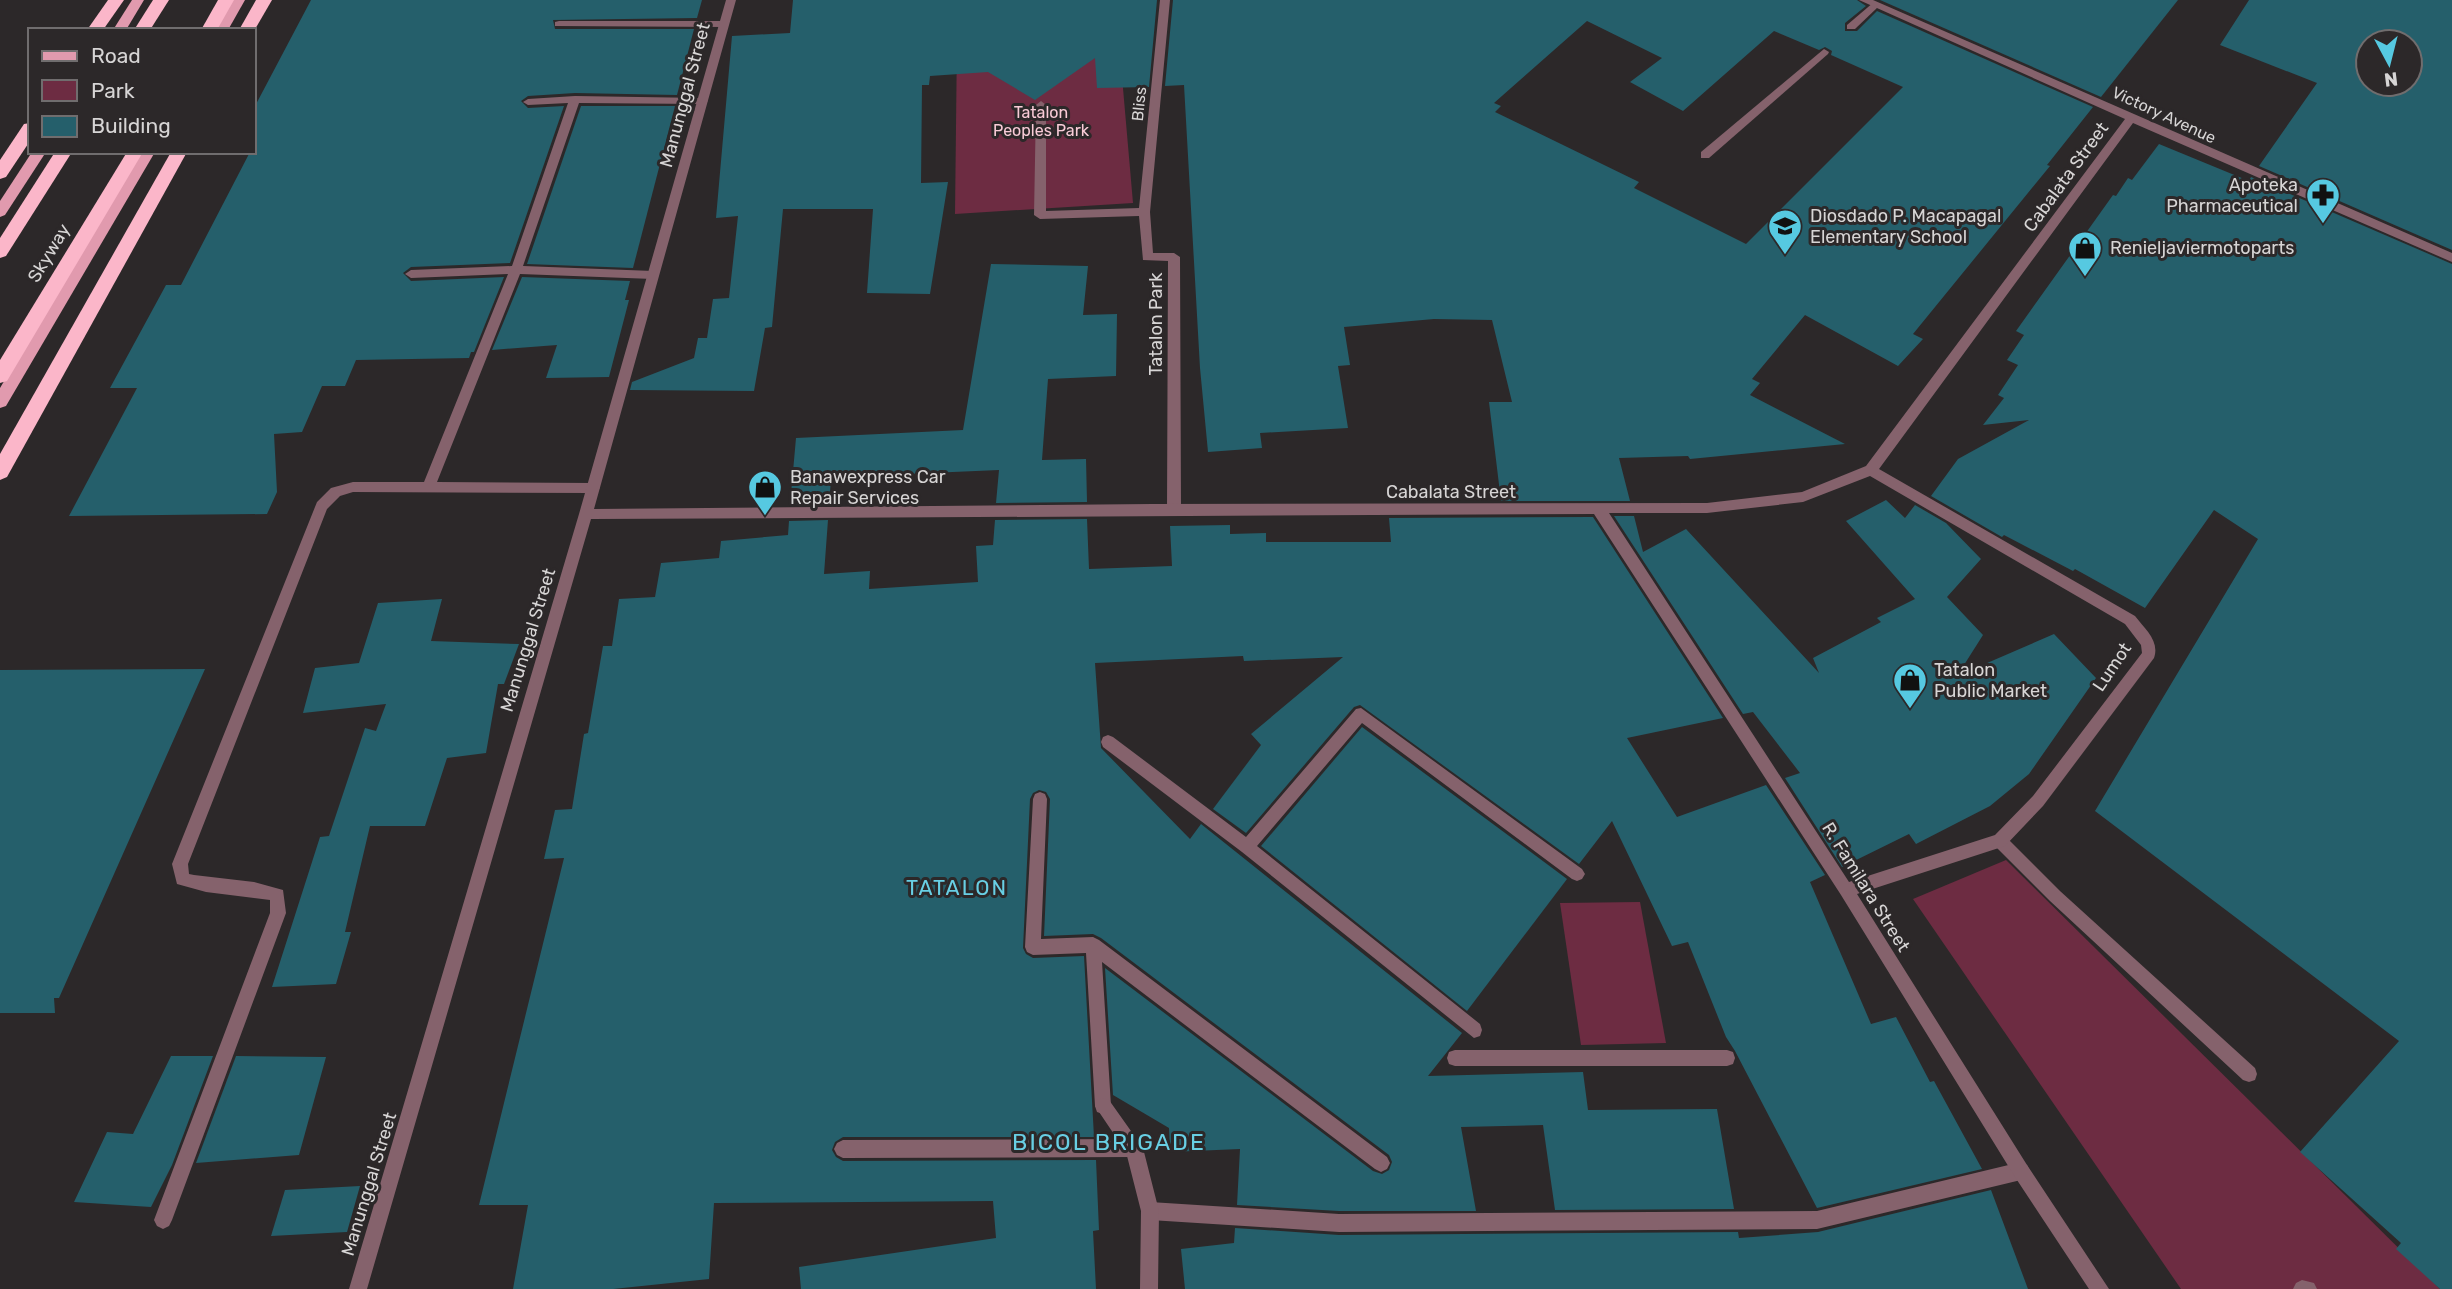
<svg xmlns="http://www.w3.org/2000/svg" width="2452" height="1289" viewBox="0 0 2452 1289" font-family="Rubik,sans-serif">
<rect width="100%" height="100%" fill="#2c2829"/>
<g fill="#6d2c42">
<polygon points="1118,31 1133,203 955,214 957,40"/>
<polygon points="2006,860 2440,1289 2181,1289 1913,899"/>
<polygon points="1640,902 1666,1043 1581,1045 1560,903"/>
</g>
<g fill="#255f6b" fill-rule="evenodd">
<polygon points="311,0 702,0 697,18 553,20 555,29 694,29 677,95 575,93 528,96 521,101 528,108 564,106 510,263 411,267 403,273 411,281 504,277 474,352 471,352 469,358 356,360 345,386 322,386 302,432 274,434 277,492 267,514 69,516 137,388 110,388 166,285 181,285 250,152 254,152 254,108"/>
<polygon points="793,0 1157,0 1149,87 1097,88 1095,58 1035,100 988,72 930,76 929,85 922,85 921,183 948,182 930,294 867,293 873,209 783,209 772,327 765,328 754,391 630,390 632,382 694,358 698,338 707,338 713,299 729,298 738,216 716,218 732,36 790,33"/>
<path d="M 1173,0 L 1857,0 L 1866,6 L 1845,23 L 1845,31 L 1857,31 L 1877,11 L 2093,107 L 2047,165 L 2050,166 L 1913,334 L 1923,339 L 1898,366 L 1805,315 L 1752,379 L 1760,383 L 1750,395 L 1845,444 L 1690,459 L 1688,456 L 1619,458 L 1630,501 L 1501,501 L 1489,402 L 1512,402 L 1492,320 L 1434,319 L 1344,327 L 1350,365 L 1338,366 L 1348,428 L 1260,433 L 1262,448 L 1208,452 L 1200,368 L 1184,85 L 1165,86 ZM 1587,21 L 1662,58 L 1630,82 L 1683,111 L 1774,31 L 1819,50 L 1825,47 L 1832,51 L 1831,55 L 1903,87 L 1746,244 L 1634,188 L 1639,182 L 1495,112 L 1501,106 L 1494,103 Z"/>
<polygon points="1880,0 2178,0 2101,97"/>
<path d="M 2249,0 L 2452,0 L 2452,250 L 2259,166 L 2317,83 L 2220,45 ZM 2368,42 L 2410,42 L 2410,84 L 2368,84 Z"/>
<polygon points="581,106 675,106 633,268 527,264"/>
<polygon points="2159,144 2249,181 2251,177 2452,264 2452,1289 2440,1289 2396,1249 2401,1243 2300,1152 2399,1041 2095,811 2258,539 2214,510 2145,608 2075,569 2073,571 2004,535 2002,537 1931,496 1958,459 2029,420 1983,425 2004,398 1998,395 2018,365 2007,360 2024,335 2016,331 2113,195 2116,196 2128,178 2132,180"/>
<polygon points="991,264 1088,266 1083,315 1117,314 1116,376 1048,379 1042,460 1086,459 1087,502 996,503 999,470 837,477 837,479 831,480 829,504 790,505 796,438 963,430"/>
<polygon points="522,277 630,281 625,300 629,300 609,377 546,378 557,345 492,350"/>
<polygon points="1886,500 1905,518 1915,505 1946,523 1981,559 1947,597 1983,635 1957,676 2054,634 2096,678 2029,774 1990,806 1916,844 1909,834 1842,867 1785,778 1800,773 1753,712 1743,714 1614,516 1634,516 1643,552 1686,529 1819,673 1813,658 1881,622 1877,618 1915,599 1846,521"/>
<polygon points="1593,517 1723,718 1627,738 1677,817 1766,785 1825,875 1810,882 1871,1024 1896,1017 1930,1082 1934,1081 1982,1169 1817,1208 1735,1051 1726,1037 1688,942 1672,946 1612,821 1579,864 1360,705 1354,707 1246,833 1213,809 1261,745 1251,734 1343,657 1244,661 1243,656 1095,663 1101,748 1190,839 1201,824 1462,1033 1428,1076 1583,1072 1588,1110 1717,1109 1734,1209 1555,1210 1543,1125 1461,1127 1476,1211 1339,1211 1237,1205 1240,1149 1170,1152 1169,1128 1113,1095 1105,968 1373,1171 1382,1174 1389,1170 1392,1162 1389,1155 1101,938 1093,934 1044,936 1050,799 1046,792 1039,790 1033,793 1030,799 1023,948 1026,954 1033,958 1084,956 1094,1137 843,1137 835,1142 832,1150 836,1157 843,1161 1096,1160 1099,1230 1093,1231 1096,1289 801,1289 799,1267 996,1238 993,1201 714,1203 709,1279 613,1289 513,1289 528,1205 479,1205 564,858 544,859 555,810 572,809 584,734 588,733 603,646 612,646 619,599 655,597 661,563 719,558 721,541 788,535 789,521 828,520 824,574 870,571 869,589 978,582 976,546 993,545 995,520 1087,519 1089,569 1172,566 1170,526 1230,525 1230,534 1266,533 1266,542 1391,542 1389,518"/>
<polygon points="442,599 431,641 519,644 504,684 498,684 486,753 447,758 425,826 370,826 345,932 351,932 336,984 272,987 320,837 329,836 365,728 376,731 386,704 303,713 315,668 359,663 378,603"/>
<polygon points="205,669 59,998 54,998 55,1013 0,1013 0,670"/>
<polygon points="1362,727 1567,879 1467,1011 1261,846"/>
<polygon points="171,1056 213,1056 172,1165 151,1207 74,1202 107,1132 133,1134"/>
<polygon points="236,1056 326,1057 299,1155 196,1163"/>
<polygon points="360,1186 347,1232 271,1236 285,1190"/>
<polygon points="1991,1190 2028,1289 1185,1289 1181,1249 1234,1243 1235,1228 1339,1235 1738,1232 1739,1238 1818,1232"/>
</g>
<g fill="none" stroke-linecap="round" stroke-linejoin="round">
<g fill="#85626c" fill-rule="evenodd">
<polygon points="1874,2 1879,5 1878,7 1855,29 1847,29 1847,25"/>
<polygon points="559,21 724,21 729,24 724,27 555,26 555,22"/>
<polygon points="1824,49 1829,52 1828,54 1709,158 1701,158 1701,152"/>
<polygon points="575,96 703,98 708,101 703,104 579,103 523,266 653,271 659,275 653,279 520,274 437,482 593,483 600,488 593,493 353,492 340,496 327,509 188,864 189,874 194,875 254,882 283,890 286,913 172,1220 169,1226 163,1229 157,1226 154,1220 270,913 270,900 206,892 177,884 172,864 317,502 331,488 353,482 424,482 508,274 411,278 405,274 411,270 512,266 568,103 528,105 523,102 528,99"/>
<polygon points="1361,708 1582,869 1585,874 1582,879 1577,881 1572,879 1362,723 1257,846 1480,1024 1482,1030 1480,1036 1474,1038 1242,852 1103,747 1101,742 1103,737 1108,735 1113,737 1246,837 1356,709"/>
<polygon points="1040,792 1045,794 1047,799 1041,939 1093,937 1099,940 1387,1157 1390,1163 1387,1169 1381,1172 1375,1169 1102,962 1111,1106 1109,1112 1103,1114 1097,1112 1095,1106 1086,953 1033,955 1027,952 1025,947 1033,799 1035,794"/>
<polygon points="2000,834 2005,836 2060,891 2255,1068 2257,1074 2255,1080 2249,1082 2243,1080 2050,901 1995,846 1992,841 1995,836"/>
<polygon points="1455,1050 1727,1050 1733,1052 1735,1058 1733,1064 1727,1066 1455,1066 1449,1064 1447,1058 1449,1052"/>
<polygon points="1134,1139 1140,1142 1143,1148 1140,1154 1134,1157 843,1158 837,1155 834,1149 837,1143 843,1140"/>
<polygon points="2021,1162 2027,1165 2030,1171 2027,1177 2021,1180 1817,1229 1339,1232 1150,1220 1144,1217 1141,1211 1144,1205 1150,1202 1339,1214 1817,1211"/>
<polygon points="2302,1280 2314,1283 2317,1289 2293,1289 2296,1283"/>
</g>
<polygon fill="#85626c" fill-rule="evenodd" points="1160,0 1170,0 1150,212 1153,253 1174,253 1180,257 1181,509 1174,514 1167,509 1168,261 1143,260 1139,216 1040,219 1034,215 1036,105 1041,101 1046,105 1046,211 1139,208"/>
<g fill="#85626c" fill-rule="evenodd">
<path d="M 726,0 L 736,0 L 594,509 L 1152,504 L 1707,503 L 1802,492 L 1866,466 L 2125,119 L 1859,0 L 1873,0 L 2452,253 L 2452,262 L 2133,123 L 1879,469 L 2135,616 C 2145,629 2160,641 2154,658 L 2043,806 L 2005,846 L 1857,894 L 2027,1165 L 2109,1289 L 2089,1289 L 2015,1177 L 1841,895 L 1594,514 L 591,519 L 367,1289 L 349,1289 L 579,514 ZM 1870,476 L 2125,624 L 2141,645 L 2142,653 L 2033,796 L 1995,835 L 1849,882 L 1609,513 L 1707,513 L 1803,502 Z"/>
<polygon points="1103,1098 1109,1100 1143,1148 1159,1211 1158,1289 1140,1289 1141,1211 1126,1152 1095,1106 1097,1100"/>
</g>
<g fill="#e19aae" fill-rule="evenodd">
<polygon points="132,0 144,0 126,30 113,30"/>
<polygon points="233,0 245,0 228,30 215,30"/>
<polygon points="32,152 46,152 5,215 0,217 0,201"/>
<polygon points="141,152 155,152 6,406 0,408 0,388"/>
</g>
<g fill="#fbb6c9" fill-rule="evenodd">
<polygon points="108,0 124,0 103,30 87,30"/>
<polygon points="153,0 169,0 150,30 134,30"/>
<polygon points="218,0 234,0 217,30 201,30"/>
<polygon points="256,0 272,0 254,31 239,30"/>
<polygon points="30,123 30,141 6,177 0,179 0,160 24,124"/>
<polygon points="55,152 72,152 6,256 0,258 0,238"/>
<polygon points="127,152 143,152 7,381 0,383 0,360"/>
<polygon points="171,152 187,152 7,477 0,480 0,454"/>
</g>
</g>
<defs>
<g id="pharmacy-pin" transform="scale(1.75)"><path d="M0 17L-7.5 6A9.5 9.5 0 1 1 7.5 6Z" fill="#56c9e1" stroke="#2c2829"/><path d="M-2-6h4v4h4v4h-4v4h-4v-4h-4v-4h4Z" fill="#111"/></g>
<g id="school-pin" transform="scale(1.75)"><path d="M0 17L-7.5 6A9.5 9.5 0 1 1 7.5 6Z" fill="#56c9e1" stroke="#2c2829"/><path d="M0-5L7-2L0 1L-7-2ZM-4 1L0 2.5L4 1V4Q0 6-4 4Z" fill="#111"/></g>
<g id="shop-pin" transform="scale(1.75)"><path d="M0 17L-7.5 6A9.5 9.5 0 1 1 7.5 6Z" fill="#56c9e1" stroke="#2c2829"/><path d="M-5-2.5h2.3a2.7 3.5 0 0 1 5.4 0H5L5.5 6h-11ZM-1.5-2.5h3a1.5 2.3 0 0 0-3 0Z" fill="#111"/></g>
</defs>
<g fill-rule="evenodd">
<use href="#pharmacy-pin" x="2323" y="195"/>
<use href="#school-pin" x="1785" y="226"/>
<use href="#shop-pin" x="2085" y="248"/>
<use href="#shop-pin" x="765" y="487"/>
<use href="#shop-pin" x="1910" y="680"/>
</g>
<g text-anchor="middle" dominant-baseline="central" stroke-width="6" stroke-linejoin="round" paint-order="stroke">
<g font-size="16" fill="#d7d5d5" stroke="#2c2829">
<text transform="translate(1139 104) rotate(-84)">Bliss</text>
<text transform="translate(2164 115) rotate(25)">Victory Avenue</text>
</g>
<g font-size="16" fill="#f9cbd7" stroke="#2c2829">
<text x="1041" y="112">Tatalon<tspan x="1041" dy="18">Peoples Park</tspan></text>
</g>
<g font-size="18" fill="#d7d5d5" stroke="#2c2829">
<text transform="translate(685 95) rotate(-75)">Manunggal Street</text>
<text transform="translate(2066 177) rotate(-54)">Cabalata Street</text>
<text transform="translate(49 253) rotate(-59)">Skyway</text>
<text transform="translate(1156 324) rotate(-90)">Tatalon Park</text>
<text x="1451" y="492">Cabalata Street</text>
<text transform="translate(528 640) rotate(-73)">Manunggal Street</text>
<text transform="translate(2112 667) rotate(-56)">Lumot</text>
<text transform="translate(1866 887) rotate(58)">R. Familara Street</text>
<text transform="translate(369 1184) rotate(-73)">Manunggal Street</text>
</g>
<g font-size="18" fill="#d7d5d5" stroke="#2c2829" text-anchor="start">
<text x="2298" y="185" text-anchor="end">Apoteka<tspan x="2298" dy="21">Pharmaceutical</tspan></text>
<text x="1810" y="216">Diosdado P. Macapagal<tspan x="1810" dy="21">Elementary School</tspan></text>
<text x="2110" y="248">Renieljaviermotoparts</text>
<text x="790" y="477">Banawexpress Car<tspan x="790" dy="21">Repair Services</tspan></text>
<text x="1934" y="670">Tatalon<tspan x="1934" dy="21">Public Market</tspan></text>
</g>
<g font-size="21" letter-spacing="2" fill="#68cfe4" stroke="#2c2829">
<text x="957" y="887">TATALON</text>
</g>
<g font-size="23" letter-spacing="2" fill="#68cfe4" stroke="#2c2829">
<text x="1109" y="1142">BICOL BRIGADE</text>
</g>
</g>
<rect x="28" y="28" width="228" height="126" fill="#2c2829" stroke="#706d6e" stroke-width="2"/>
<rect x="42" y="51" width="35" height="10" fill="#e19aae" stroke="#706d6e" stroke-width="2"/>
<text x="91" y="63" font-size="21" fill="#d7d5d5">Road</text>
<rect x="42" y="80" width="35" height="21" fill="#6d2c42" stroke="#706d6e" stroke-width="2"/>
<text x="91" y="98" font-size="21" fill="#d7d5d5">Park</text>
<rect x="42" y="116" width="35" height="21" fill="#255f6b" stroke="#706d6e" stroke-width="2"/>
<text x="91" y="133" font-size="21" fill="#d7d5d5">Building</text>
<g transform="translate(2389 63) rotate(173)"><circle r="33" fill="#2c2829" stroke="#706d6e" stroke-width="2"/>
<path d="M0-5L12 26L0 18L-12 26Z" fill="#56c9e1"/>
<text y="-10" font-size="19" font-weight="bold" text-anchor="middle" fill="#d7d5d5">N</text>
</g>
</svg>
